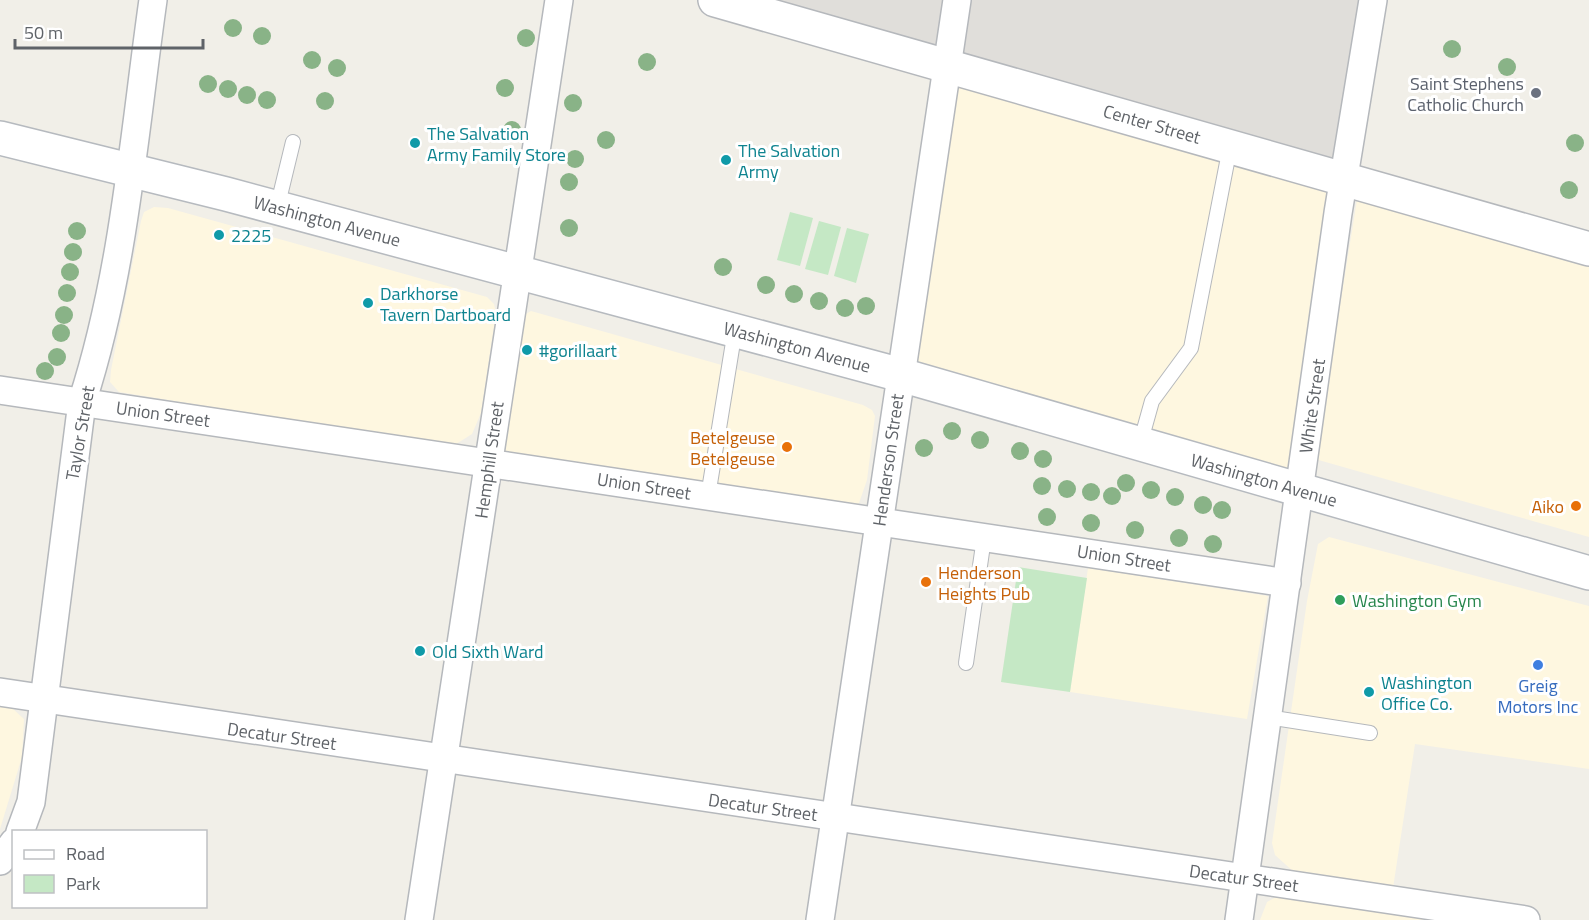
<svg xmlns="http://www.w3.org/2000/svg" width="1589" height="920" viewBox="0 0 1589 920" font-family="'Titillium Web',sans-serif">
<rect width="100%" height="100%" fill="#f1efe8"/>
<g fill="#fef7e0">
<polygon points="953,77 1331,187 1292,474 912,366"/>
<polygon points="1357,200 1589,265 1589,537 1315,459"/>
<polygon points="154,207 168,208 487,297 494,304 496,313 481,413 472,434 453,446 119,392 110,382 111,370 141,221 144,212"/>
<polygon points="531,311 863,405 872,410 875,416 867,480 859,503 853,506 504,454 502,447 524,315"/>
<polygon points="1329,537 1589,606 1589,769 1415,744 1393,888 1295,873 1275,855 1272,843 1307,601 1318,544"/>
<polygon points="1088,568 1268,596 1247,719 1070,692"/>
<polygon points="0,704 10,706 24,719 22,757 0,829"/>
<polygon points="1278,896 1446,920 1260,920 1267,902"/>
</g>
<polygon fill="#e0deda" points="759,0 1362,0 1337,164"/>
<g fill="#c5e8c5">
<polygon points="790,212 813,218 800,266 777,260"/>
<polygon points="819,221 841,227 828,275 805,269"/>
<polygon points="847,228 869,234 856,283 834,276"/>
<polygon points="1018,567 1087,578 1070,692 1001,682"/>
</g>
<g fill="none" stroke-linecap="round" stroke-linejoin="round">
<g stroke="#b5b8bc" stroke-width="16">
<g id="service">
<polyline points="277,208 293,142"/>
<polyline points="1140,444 1152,401 1191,348 1230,147"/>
<polyline points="708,496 735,330"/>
<polyline points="966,663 984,538"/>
<polyline points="1268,717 1370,733"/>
</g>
</g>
<g stroke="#b5b8bc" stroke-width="30">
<g id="minor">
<polyline points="0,390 1287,583"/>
<polyline points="0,692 1526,920"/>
<path d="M 20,832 L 31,802 L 82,402 C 124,273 134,134 153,0"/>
<polyline points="0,861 14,842"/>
<polyline points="419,920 559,0"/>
<polyline points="820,920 957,0"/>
<polyline points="1239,920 1338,213 1373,0"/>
</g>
</g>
<g stroke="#b5b8bc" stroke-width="36">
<polyline id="tertiary" points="715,0 1589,249"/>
</g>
<g stroke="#b6babf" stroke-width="36">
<polyline id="secondary" points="0,138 226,194 901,375 1589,573"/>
</g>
<use href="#service" stroke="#fff" stroke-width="14"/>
<use href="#minor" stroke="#fff" stroke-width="27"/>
<use href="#tertiary" stroke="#fff" stroke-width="33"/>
<use href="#secondary" stroke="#fff" stroke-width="33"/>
</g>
<g fill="#89b387">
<circle cx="233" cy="28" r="9"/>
<circle cx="262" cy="36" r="9"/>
<circle cx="526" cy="38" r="9"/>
<circle cx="1452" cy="49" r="9"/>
<circle cx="312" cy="60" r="9"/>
<circle cx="647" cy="62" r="9"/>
<circle cx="1507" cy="67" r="9"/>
<circle cx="337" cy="68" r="9"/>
<circle cx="208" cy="84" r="9"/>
<circle cx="505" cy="88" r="9"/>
<circle cx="228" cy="89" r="9"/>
<circle cx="247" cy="95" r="9"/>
<circle cx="267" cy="100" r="9"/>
<circle cx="325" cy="101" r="9"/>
<circle cx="573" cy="103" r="9"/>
<circle cx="512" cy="130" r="9"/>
<circle cx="606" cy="140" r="9"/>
<circle cx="1575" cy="143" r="9"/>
<circle cx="575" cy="159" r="9"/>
<circle cx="569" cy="182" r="9"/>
<circle cx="1569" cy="190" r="9"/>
<circle cx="569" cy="228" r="9"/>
<circle cx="77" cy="231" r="9"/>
<circle cx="73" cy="252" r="9"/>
<circle cx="723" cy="267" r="9"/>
<circle cx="70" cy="272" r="9"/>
<circle cx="766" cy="285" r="9"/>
<circle cx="67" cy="293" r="9"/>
<circle cx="794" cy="294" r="9"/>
<circle cx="819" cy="301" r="9"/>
<circle cx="866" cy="306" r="9"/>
<circle cx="845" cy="308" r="9"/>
<circle cx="64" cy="315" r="9"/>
<circle cx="61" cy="333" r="9"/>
<circle cx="57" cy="357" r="9"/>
<circle cx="45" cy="371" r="9"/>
<circle cx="952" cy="431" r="9"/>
<circle cx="980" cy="440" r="9"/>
<circle cx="924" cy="448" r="9"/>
<circle cx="1020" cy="451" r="9"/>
<circle cx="1043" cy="459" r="9"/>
<circle cx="1126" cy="483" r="9"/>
<circle cx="1042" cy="486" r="9"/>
<circle cx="1067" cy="489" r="9"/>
<circle cx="1151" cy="490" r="9"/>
<circle cx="1091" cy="492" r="9"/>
<circle cx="1112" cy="496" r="9"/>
<circle cx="1175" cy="497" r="9"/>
<circle cx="1203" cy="505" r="9"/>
<circle cx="1222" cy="510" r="9"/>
<circle cx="1047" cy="517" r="9"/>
<circle cx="1091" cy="523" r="9"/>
<circle cx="1135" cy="530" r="9"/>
<circle cx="1179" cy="538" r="9"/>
<circle cx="1213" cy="544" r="9"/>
</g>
<circle fill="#6b7280" stroke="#fff" stroke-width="2" cx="1536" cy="93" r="6"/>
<g fill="#0f9aa8" stroke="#fff" stroke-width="2">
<circle cx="415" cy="143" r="6"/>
<circle cx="726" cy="160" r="6"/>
<circle cx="219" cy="235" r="6"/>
<circle cx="368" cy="303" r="6"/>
<circle cx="527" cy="350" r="6"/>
<circle cx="420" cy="651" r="6"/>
<circle cx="1369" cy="692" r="6"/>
</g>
<g fill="#e8710a" stroke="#fff" stroke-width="2">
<circle cx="787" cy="447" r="6"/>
<circle cx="1576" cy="506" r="6"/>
<circle cx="926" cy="582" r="6"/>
</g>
<circle fill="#2e9e5b" stroke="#fff" stroke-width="2" cx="1340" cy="600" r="6"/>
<circle fill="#3f7fe0" stroke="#fff" stroke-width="2" cx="1538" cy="665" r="6"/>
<g text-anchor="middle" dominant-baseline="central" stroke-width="6" stroke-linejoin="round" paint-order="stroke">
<g font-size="18" fill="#5b616d" stroke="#fff" text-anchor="end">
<text x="1524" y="83">Saint Stephens<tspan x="1524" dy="21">Catholic Church</tspan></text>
</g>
<g font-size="18" fill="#5f6368" stroke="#fff">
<text transform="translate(1152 124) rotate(16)">Center Street</text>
<text transform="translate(327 221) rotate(15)">Washington Avenue</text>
<text transform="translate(797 347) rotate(15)">Washington Avenue</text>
<text transform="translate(1312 406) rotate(-82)">White Street</text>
<text transform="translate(163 414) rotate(8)">Union Street</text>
<text transform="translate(80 433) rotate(-80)">Taylor Street</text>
<text transform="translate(489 460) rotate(-82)">Hemphill Street</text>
<text transform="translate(888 460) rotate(-82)">Henderson Street</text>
<text transform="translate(1264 480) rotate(16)">Washington Avenue</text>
<text transform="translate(644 486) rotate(9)">Union Street</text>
<text transform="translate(1124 558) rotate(9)">Union Street</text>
<text transform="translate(282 736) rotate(8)">Decatur Street</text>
<text transform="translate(763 807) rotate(8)">Decatur Street</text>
<text transform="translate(1244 878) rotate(8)">Decatur Street</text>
</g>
<g font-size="18" fill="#0d838f" stroke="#fff" text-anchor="start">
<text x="427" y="133">The Salvation<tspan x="427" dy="21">Army Family Store</tspan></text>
<text x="738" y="150">The Salvation<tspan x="738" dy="21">Army</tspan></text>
<text x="231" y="235">2225</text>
<text x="380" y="293">Darkhorse<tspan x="380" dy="21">Tavern Dartboard</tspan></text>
<text x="539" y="350">#gorillaart</text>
<text x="432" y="651">Old Sixth Ward</text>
<text x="1381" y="682">Washington<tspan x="1381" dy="21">Office Co.</tspan></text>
</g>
<g font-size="18" fill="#c56008" stroke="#fff" text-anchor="end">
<text x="775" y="437">Betelgeuse<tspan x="775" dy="21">Betelgeuse</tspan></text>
<text x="1564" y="506">Aiko</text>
<text x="938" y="572" text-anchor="start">Henderson<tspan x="938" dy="21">Heights Pub</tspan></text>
</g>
<g font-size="18" fill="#27864d" stroke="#fff" text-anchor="start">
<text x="1352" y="600">Washington Gym</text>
</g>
<g font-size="18" fill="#366cbe" stroke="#fff">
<text x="1538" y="685">Greig<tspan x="1538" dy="21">Motors Inc</tspan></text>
</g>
</g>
<rect x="12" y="830" width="195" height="78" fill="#ffffff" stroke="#bfc1c3" stroke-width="1.5"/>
<rect x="24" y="850" width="30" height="9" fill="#ffffff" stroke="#bfc1c3" stroke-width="1.5"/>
<text x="66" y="860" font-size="18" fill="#5f6368">Road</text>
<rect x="24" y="875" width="30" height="18" fill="#c5e8c5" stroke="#bfc1c3" stroke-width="1.5"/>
<text x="66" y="890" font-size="18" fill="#5f6368">Park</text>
<path d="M15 39v9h188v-9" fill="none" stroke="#5f6368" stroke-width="3"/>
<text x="24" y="39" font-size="18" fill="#5f6368" stroke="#ffffff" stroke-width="4.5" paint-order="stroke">50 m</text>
</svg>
